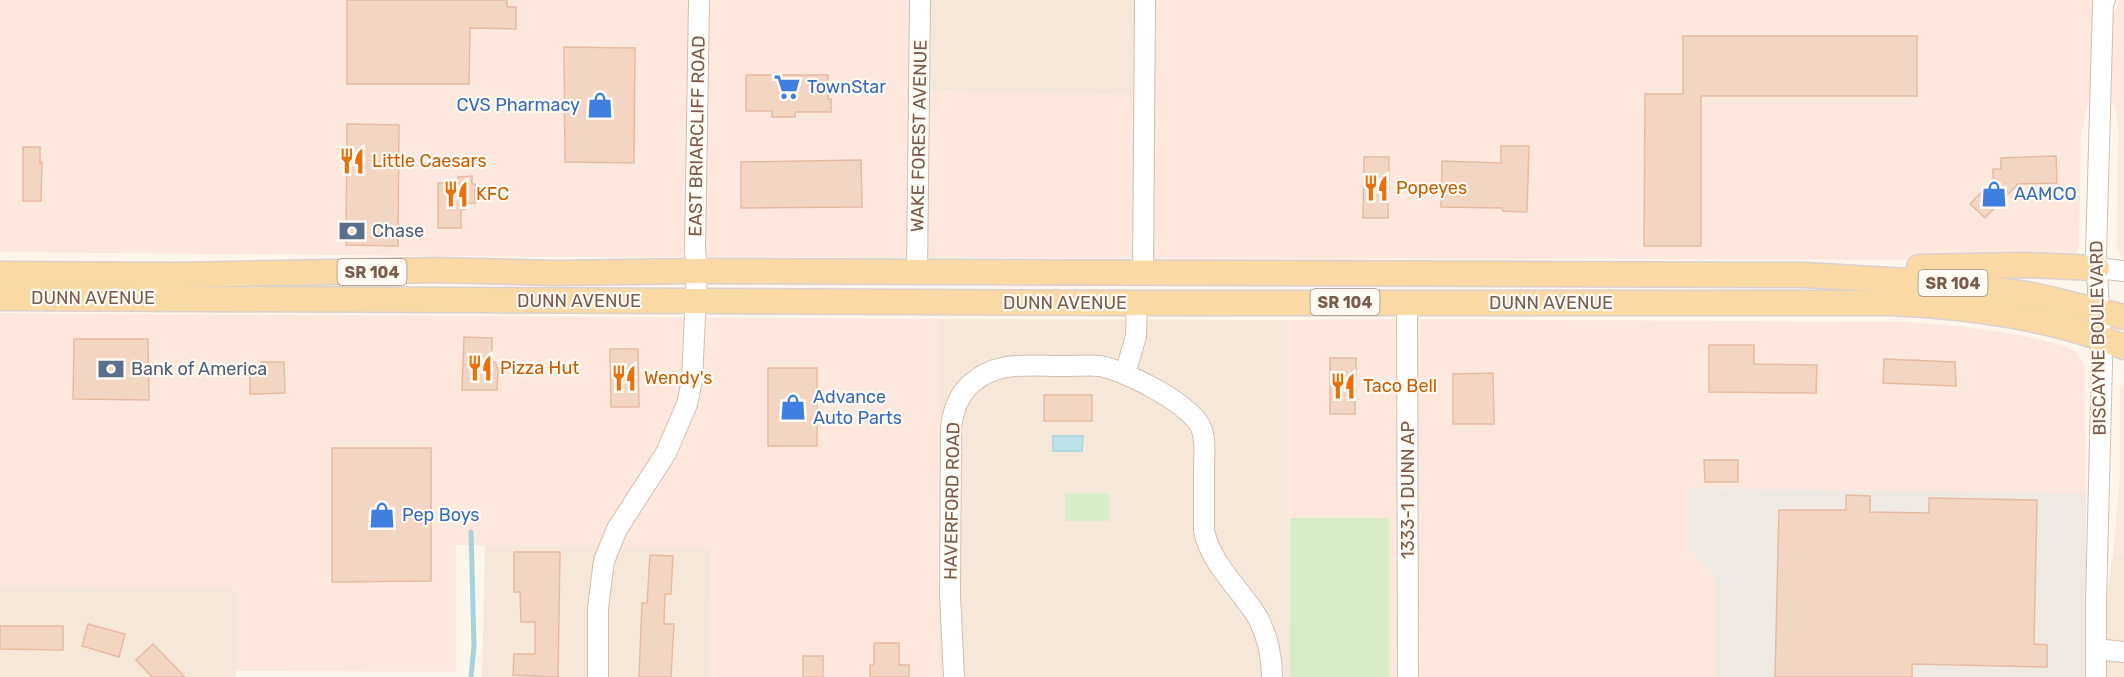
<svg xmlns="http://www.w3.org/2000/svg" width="2124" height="677" viewBox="0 0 2124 677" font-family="Rubik,sans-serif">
<rect width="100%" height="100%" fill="#fdf6ec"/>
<g fill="#f5e8da">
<polygon points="928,0 1137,0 1137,95 927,91"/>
<polygon points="940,319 1289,320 1290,677 940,677 938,658"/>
<polygon points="485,545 711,548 709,677 482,677"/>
<polygon points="2113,554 2124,555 2124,677 2105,677 2105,607"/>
<polygon points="0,586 236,588 236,677 0,677"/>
</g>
<g fill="#fde8e0">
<polygon points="0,0 928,0 927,91 1137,95 1137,0 2093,0 2093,81 2081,136 2079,248 2074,256 1963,260 537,257 0,252"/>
<polygon points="2119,0 2124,0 2124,260 2119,253 2117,247 2118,129 2116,112 2112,100 2112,20"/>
<polygon points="0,313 940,319 938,658 940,677 709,677 710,548 456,545 456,672 236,671 236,588 0,586"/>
<polygon points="1386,319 1908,322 1958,326 2021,335 2066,346 2076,352 2082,361 2085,369 2086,494 1687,488 1688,549 1715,577 1716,677 1389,677 1389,518 1290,518 1289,320"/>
<polygon points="2124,381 2124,555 2113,554 2120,475 2120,391"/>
</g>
<polygon fill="#efe9e4" points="1687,488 2086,494 2087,677 1716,677 1715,577 1688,549"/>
<g fill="#d8ecc9">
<rect x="1065" y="493" width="44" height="28"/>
<rect x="1290" y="518" width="99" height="159"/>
</g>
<polygon fill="#bfe3e8" stroke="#a5d3da" stroke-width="1.5" points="1053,436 1083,436 1082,451 1053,451"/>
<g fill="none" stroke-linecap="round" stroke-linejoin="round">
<polyline stroke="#a5d3da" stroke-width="5" points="471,677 474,646 471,532"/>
</g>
<g fill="#f3d5c3" stroke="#e6bba3" stroke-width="1.5">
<polygon points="347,0 507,0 507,7 516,7 516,29 470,28 469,84 347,84"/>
<polygon points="1683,36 1917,36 1917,96 1701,96 1701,246 1644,246 1645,94 1683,94"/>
<polygon points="564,47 635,48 634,163 565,162"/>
<polygon points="746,75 828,75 828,99 831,99 831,112 795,112 795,117 772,117 772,111 746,111"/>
<polygon points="347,124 399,125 398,246 346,245"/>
<polygon points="1501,146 1529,146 1527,212 1503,211 1502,208 1441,207 1442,161 1501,163"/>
<polygon points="23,147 40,147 40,163 42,162 41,201 23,201"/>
<polygon points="2056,156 2057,183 2018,184 1985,218 1970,204 1993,180 1993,169 2001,169 2001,158"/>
<polygon points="1364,157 1389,157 1388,218 1363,218"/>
<polygon points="861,160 862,207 741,208 741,162"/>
<polygon points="472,176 472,184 475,184 475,203 466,203 466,209 461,209 461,228 438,228 438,183 458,183 458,177"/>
<polygon points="464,337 492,338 492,362 495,362 498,369 497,390 462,390"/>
<polygon points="74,339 148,339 149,400 73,399"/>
<polygon points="1709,345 1754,345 1754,364 1817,365 1816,393 1709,392"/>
<polygon points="610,349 638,349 639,407 611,407"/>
<polygon points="1330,358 1356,358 1355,414 1330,414"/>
<polygon points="1884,359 1955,362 1956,386 1883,383"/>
<polygon points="261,362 284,362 285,393 250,394 250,370 261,370"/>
<rect x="768" y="368" width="49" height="78"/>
<polygon points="1493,373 1494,424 1453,424 1453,374"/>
<rect x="1044" y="395" width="48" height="26"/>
<polygon points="332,448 431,448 431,581 332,582"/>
<polygon points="1704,460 1738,460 1738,482 1705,482"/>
<polygon points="1846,495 1870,496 1870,512 1929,513 1929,498 2037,500 2034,644 2047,645 2047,667 1912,664 1912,677 1775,677 1779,510 1846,510"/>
<polygon points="514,552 560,552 558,677 513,675 514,654 535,654 535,622 521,622 520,592 514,592"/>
<polygon points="650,555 673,556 671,594 665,594 664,624 674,624 671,677 639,677 642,603 647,603"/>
<polygon points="88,624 125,634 119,657 82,646"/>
<polygon points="0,626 63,626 63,650 0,649"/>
<polygon points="874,643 899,643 899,665 909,665 909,677 870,677 870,665 874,665"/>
<polygon points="153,644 185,677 152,677 136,660"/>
<rect x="803" y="656" width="20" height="21"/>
</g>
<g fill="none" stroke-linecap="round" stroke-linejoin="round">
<g stroke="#d1beb0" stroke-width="22">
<g id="minor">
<polyline points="2097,268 2124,271"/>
<polyline points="917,273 920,0"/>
<polyline points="1143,273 1145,0"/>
<polyline points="1407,303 1408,677"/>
<polyline points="1125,374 1136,336 1137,303"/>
<polyline points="2096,649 2124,652"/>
<polyline points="598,677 598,608 604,561 617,529 666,453 687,404 692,381 697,271 695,249 699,0"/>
<path d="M 954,677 L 950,595 L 951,427 C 953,411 959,394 972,383 C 997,360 1033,366 1064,366 C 1076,366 1089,365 1100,366 C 1126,371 1194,405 1202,430 C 1206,442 1204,455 1204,467 C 1204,488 1204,510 1204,531 C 1212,566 1240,588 1258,618 C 1268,637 1272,656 1272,677"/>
<polyline points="2096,677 2096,602 2102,362 2096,255 2103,3 2105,0"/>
</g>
</g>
<g stroke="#dad1cd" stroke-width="27">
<g id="major">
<polyline points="1919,267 2025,265 2097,268"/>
<polyline points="0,274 178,275 436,270 555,273 697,271 1805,275 1959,284 2033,295 2124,317"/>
<path d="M 0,298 L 1137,303 L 1891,303 C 1966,306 2054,318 2124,347"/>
</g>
</g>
<use href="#minor" stroke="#fff" stroke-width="20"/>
<use href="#major" stroke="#fbd9a5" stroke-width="24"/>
</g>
<defs>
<g id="supermarket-bare" transform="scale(2.07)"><path d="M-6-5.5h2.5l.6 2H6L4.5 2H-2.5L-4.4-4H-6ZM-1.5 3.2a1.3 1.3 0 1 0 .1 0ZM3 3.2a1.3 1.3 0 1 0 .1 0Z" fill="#3f7fe0" stroke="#fffaf3" stroke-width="2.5" paint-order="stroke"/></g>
<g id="shop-bare" transform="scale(2.07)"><path d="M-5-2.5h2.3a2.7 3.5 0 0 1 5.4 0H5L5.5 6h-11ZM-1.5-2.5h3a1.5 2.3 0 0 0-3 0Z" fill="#3f7fe0" stroke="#fffaf3" stroke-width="2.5" paint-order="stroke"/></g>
<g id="restaurant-bare" transform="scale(2.07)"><path d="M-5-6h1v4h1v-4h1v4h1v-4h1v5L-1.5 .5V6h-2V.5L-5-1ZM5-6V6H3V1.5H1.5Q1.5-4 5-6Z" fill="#e8710a" stroke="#fffaf3" stroke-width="2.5" paint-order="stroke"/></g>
<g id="bank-bare" transform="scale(2.07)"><path d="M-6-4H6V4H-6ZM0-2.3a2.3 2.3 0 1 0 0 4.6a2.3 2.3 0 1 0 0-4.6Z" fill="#5c6f8a" stroke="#fffaf3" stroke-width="2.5" paint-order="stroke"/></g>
</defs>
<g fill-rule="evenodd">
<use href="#supermarket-bare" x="787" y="87"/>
<use href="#shop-bare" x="600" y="105"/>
<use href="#restaurant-bare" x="352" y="161"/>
<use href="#restaurant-bare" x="1376" y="188"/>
<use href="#restaurant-bare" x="456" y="194"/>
<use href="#shop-bare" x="1994" y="194"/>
<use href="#bank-bare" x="352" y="231"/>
<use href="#restaurant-bare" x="480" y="368"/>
<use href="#bank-bare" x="111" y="369"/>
<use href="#restaurant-bare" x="624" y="378"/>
<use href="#restaurant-bare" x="1343" y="386"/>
<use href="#shop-bare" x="793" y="407"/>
<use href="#shop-bare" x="382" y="515"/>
</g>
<g text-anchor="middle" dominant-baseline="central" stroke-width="4.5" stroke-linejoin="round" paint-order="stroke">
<g fill="#fffaf3" stroke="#a28b7f" stroke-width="1.5">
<rect x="337.5" y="259" width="69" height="26" rx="4.5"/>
<rect x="1918.5" y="270" width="69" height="26" rx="4.5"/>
<rect x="1310.5" y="289" width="69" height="26" rx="4.5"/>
</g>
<g font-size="16" font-weight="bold" fill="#7a5c4d">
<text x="372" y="272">SR 104</text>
<text x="1953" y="283">SR 104</text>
<text x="1345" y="302">SR 104</text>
</g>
<g font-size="18" fill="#366cbe" stroke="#fffaf3" text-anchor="start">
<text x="807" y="87">TownStar</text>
<text x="580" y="105" text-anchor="end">CVS Pharmacy</text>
<text x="2014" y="194">AAMCO</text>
<text x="813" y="397">Advance<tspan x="813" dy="21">Auto Parts</tspan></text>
<text x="402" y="515">Pep Boys</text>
</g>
<g font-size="18" fill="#7a5c4d" stroke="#fffaf3">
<text transform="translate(697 136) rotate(-89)">EAST BRIARCLIFF ROAD</text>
<text transform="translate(919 136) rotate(-89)">WAKE FOREST AVENUE</text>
<text x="93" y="298">DUNN AVENUE</text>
<text x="579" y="301">DUNN AVENUE</text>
<text x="1065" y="303">DUNN AVENUE</text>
<text x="1551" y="303">DUNN AVENUE</text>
<text transform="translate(2098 338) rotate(-91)">BISCAYNE BOULEVARD</text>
<text transform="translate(1408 490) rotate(-90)">1333-1 DUNN AP</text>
<text transform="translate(952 501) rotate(-89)">HAVERFORD ROAD</text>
</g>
<g font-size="18" fill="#c56008" stroke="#fffaf3" text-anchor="start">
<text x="372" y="161">Little Caesars</text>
<text x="1396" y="188">Popeyes</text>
<text x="476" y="194">KFC</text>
<text x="500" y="368">Pizza Hut</text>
<text x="644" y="378">Wendy's</text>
<text x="1363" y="386">Taco Bell</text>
</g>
<g font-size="18" fill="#4e5e75" stroke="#fffaf3" text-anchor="start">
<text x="372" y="231">Chase</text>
<text x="131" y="369">Bank of America</text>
</g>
</g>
</svg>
